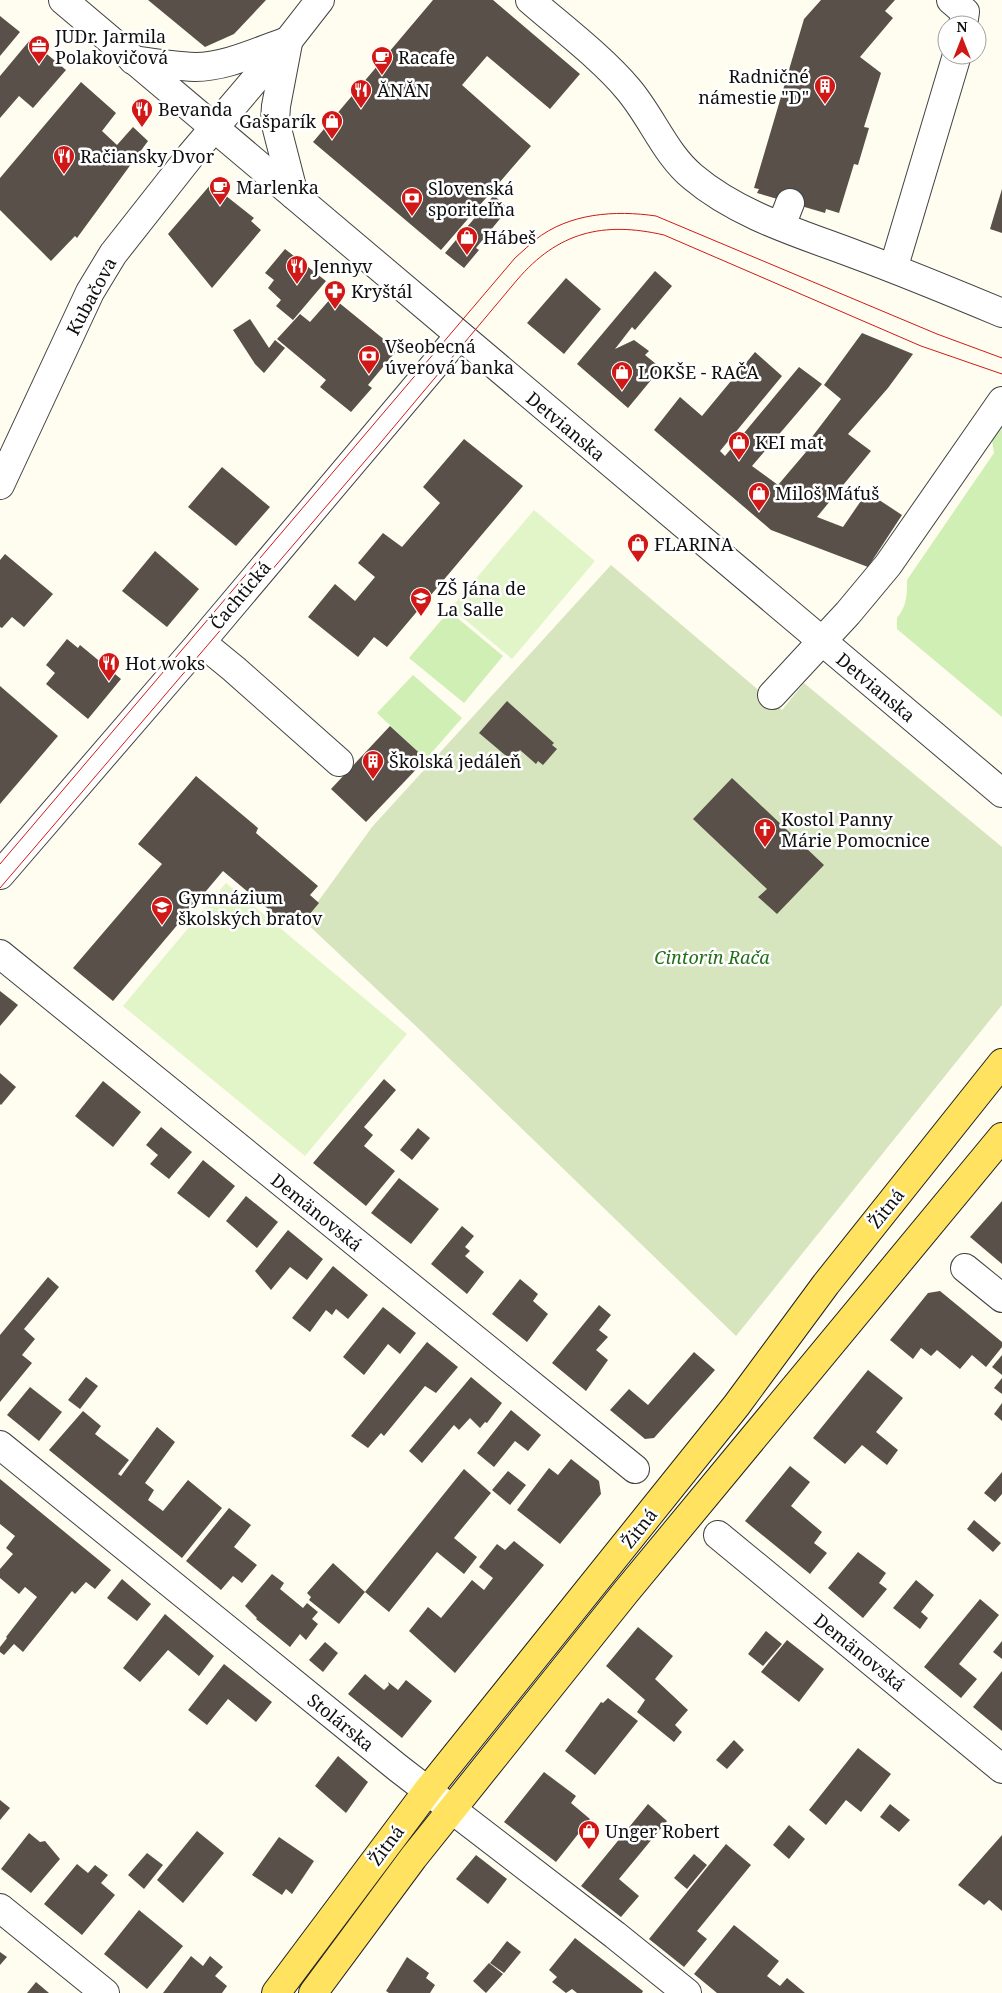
<svg xmlns="http://www.w3.org/2000/svg" width="1002" height="1993" viewBox="0 0 1002 1993" font-family="'Noto Serif',serif">
<rect width="100%" height="100%" fill="#fffdf0"/>
<g fill="#cfefb5">
<path d="M 1002,426 L 1002,717 L 897,629 L 897,618 C 907,606 907,595 907,580 L 994,453 L 992,440 Z"/>
<polygon points="449,611 503,656 464,703 409,658"/>
<polygon points="413,675 462,718 426,759 377,713"/>
</g>
<polygon fill="#d6e5be" points="611,565 782,710 804,683 1002,847 1002,1005 736,1336 419,1029 304,921 372,827"/>
<g fill="#e2f5c8">
<polygon points="534,510 595,561 512,659 451,608"/>
<polygon points="226,883 407,1034 305,1156 123,1006"/>
</g>
<g fill="#59504a">
<polygon points="148,0 266,0 234,34 205,47"/>
<polygon points="433,0 493,0 580,74 550,109 487,56 462,85 531,146 441,250 313,142"/>
<polygon points="821,0 895,0 885,11 893,18 860,57 881,73 864,127 869,128 858,165 854,164 839,213 826,209 825,213 757,193 759,189 754,188 804,19"/>
<polygon points="0,16 20,32 0,56"/>
<polygon points="30,40 66,70 33,108 19,96 0,118 0,76"/>
<polygon points="81,82 116,113 102,131 117,145 133,127 148,141 77,238 75,236 51,261 0,210 0,178"/>
<polygon points="211,184 254,218 251,221 261,230 212,288 168,234"/>
<polygon points="1002,189 1002,233 990,229"/>
<polygon points="494,195 508,209 476,248 479,250 464,268 445,253"/>
<polygon points="285,249 326,281 293,320 276,306 281,300 268,288 274,280 265,273"/>
<polygon points="655,271 672,286 635,330 632,327 615,349 634,340 649,351 645,355 661,368 628,408 577,364"/>
<polygon points="566,278 601,309 564,354 527,323"/>
<polygon points="332,297 397,350 368,385 372,388 351,412 320,387 326,380 277,339 300,314 310,322"/>
<polygon points="250,319 269,348 275,340 285,348 264,373 255,364 233,330"/>
<polygon points="862,333 913,354 888,388 848,434 871,451 817,517 843,527 867,492 902,515 868,567 771,530 654,430 680,397 702,416 755,352 782,376 720,451 725,456 799,367 822,384 752,466 778,485 806,452 802,450 841,399 824,385"/>
<polygon points="464,439 523,486 387,647 374,637 358,657 308,617 335,584 355,601 375,577 358,563 383,533 402,547 440,503 423,487"/>
<polygon points="222,467 270,507 236,546 188,507"/>
<polygon points="155,551 199,589 167,627 122,591"/>
<polygon points="5,554 53,594 24,627 12,617 2,628 0,627 0,560"/>
<polygon points="67,639 78,648 80,645 121,679 88,719 46,684 55,673 46,665"/>
<polygon points="0,686 58,736 0,804"/>
<polygon points="507,701 554,743 552,745 557,749 543,765 538,761 536,764 520,750 511,760 479,733"/>
<polygon points="390,726 426,759 366,822 331,789"/>
<polygon points="196,776 258,828 256,833 318,886 310,895 319,903 304,921 295,913 286,924 223,871 113,1001 73,968 162,864 138,844"/>
<polygon points="732,778 824,865 777,914 758,897 767,889 693,819"/>
<polygon points="0,991 18,1005 0,1026"/>
<polygon points="0,1073 16,1087 1,1105 0,1104"/>
<polygon points="384,1079 396,1090 364,1127 373,1135 364,1146 395,1171 366,1206 313,1163"/>
<polygon points="103,1081 141,1112 113,1147 75,1116"/>
<polygon points="161,1127 192,1152 169,1179 150,1164 158,1155 146,1145"/>
<polygon points="418,1128 430,1138 412,1160 400,1150"/>
<polygon points="203,1160 235,1186 209,1218 177,1193"/>
<polygon points="399,1178 439,1209 411,1244 371,1213"/>
<polygon points="246,1196 278,1222 257,1248 226,1221"/>
<polygon points="1002,1201 1002,1264 970,1237"/>
<polygon points="462,1226 474,1236 465,1247 470,1251 465,1256 484,1272 467,1294 431,1264"/>
<polygon points="288,1230 323,1259 307,1280 290,1267 271,1290 255,1271"/>
<polygon points="333,1266 368,1295 348,1319 336,1309 332,1315 326,1310 310,1332 292,1318"/>
<polygon points="48,1277 59,1287 24,1329 35,1339 22,1355 32,1363 0,1402 0,1335"/>
<polygon points="520,1279 538,1294 533,1301 548,1314 527,1342 492,1314"/>
<polygon points="940,1291 1002,1342 1002,1347 986,1367 972,1355 960,1369 937,1350 931,1356 921,1348 913,1359 890,1340 928,1293"/>
<polygon points="599,1305 611,1315 599,1330 608,1337 596,1350 608,1360 586,1391 552,1363"/>
<polygon points="383,1307 416,1333 400,1354 388,1344 364,1375 343,1357"/>
<polygon points="427,1342 458,1367 436,1393 425,1386 384,1436 381,1433 368,1448 351,1436"/>
<polygon points="694,1352 715,1370 654,1438 645,1439 610,1410 629,1389 648,1405"/>
<polygon points="1002,1355 1002,1375 992,1367"/>
<polygon points="868,1370 903,1398 876,1432 898,1450 887,1465 862,1445 845,1464 813,1438"/>
<polygon points="86,1377 98,1386 80,1409 68,1400"/>
<polygon points="471,1377 502,1403 487,1423 485,1422 480,1428 470,1418 459,1430 454,1425 422,1463 409,1451"/>
<polygon points="1002,1378 1002,1394 994,1388"/>
<polygon points="30,1387 62,1412 39,1441 7,1415"/>
<polygon points="1002,1403 1002,1421 994,1414"/>
<polygon points="511,1410 541,1435 528,1451 515,1441 494,1467 477,1453"/>
<polygon points="83,1411 101,1426 95,1434 129,1460 118,1474 121,1476 157,1427 175,1442 145,1483 154,1490 148,1500 163,1511 188,1480 222,1508 182,1558 49,1450"/>
<polygon points="571,1459 599,1481 601,1494 560,1544 517,1510 549,1468 558,1475"/>
<polygon points="790,1466 810,1482 791,1506 822,1532 814,1543 827,1553 810,1574 745,1521"/>
<polygon points="464,1469 491,1493 454,1538 477,1557 464,1574 437,1552 389,1612 365,1592"/>
<polygon points="508,1471 526,1485 510,1505 492,1490"/>
<polygon points="1002,1472 1002,1494 995,1502 984,1493"/>
<polygon points="0,1479 111,1570 95,1589 86,1582 75,1594 72,1591 23,1652 14,1644 4,1655 0,1652 0,1647 7,1638 6,1637 37,1597 25,1587 19,1594 0,1578 0,1569 13,1554 6,1548 15,1536 0,1524"/>
<polygon points="229,1508 251,1525 234,1547 257,1565 242,1583 233,1576 221,1590 186,1561"/>
<polygon points="974,1520 1001,1543 993,1552 967,1529"/>
<polygon points="514,1541 544,1565 455,1673 409,1631 428,1607 441,1618 472,1580 484,1590 493,1578 479,1567 497,1544 505,1550"/>
<polygon points="858,1552 886,1573 879,1583 887,1589 863,1618 828,1588"/>
<polygon points="333,1563 365,1592 339,1624 309,1600 311,1597 307,1593"/>
<polygon points="272,1574 284,1583 280,1589 303,1608 307,1603 318,1612 312,1619 318,1624 306,1640 300,1634 290,1647 256,1619 257,1618 245,1606"/>
<polygon points="122,1579 151,1604 137,1621 107,1598"/>
<polygon points="916,1580 934,1595 921,1612 928,1618 920,1629 893,1608"/>
<polygon points="980,1599 999,1615 959,1664 977,1679 961,1698 924,1667"/>
<polygon points="165,1614 214,1656 199,1676 168,1650 140,1682 123,1668"/>
<polygon points="638,1627 673,1656 655,1679 688,1710 675,1725 682,1732 674,1742 637,1712 645,1700 644,1699 606,1666"/>
<polygon points="766,1631 782,1644 763,1666 748,1654"/>
<polygon points="787,1640 824,1669 799,1702 761,1672"/>
<polygon points="1002,1641 1002,1659 993,1652"/>
<polygon points="325,1642 338,1653 323,1672 309,1660"/>
<polygon points="224,1664 272,1702 256,1722 228,1699 207,1725 188,1710"/>
<polygon points="1002,1671 1002,1731 973,1707"/>
<polygon points="365,1674 384,1690 389,1685 388,1682 398,1690 406,1680 432,1701 402,1738 348,1694"/>
<polygon points="608,1698 638,1721 595,1775 565,1751 601,1702 603,1703"/>
<polygon points="734,1740 744,1750 727,1769 716,1760"/>
<polygon points="858,1748 891,1774 861,1812 846,1800 826,1825 809,1810"/>
<polygon points="338,1756 368,1782 346,1813 315,1786"/>
<polygon points="544,1772 576,1796 571,1803 590,1819 556,1862 504,1822"/>
<polygon points="0,1800 10,1808 0,1820"/>
<polygon points="648,1804 667,1821 619,1879 639,1896 621,1917 581,1886"/>
<polygon points="890,1804 910,1820 899,1832 880,1817"/>
<polygon points="789,1825 805,1839 789,1859 773,1845"/>
<polygon points="197,1831 224,1853 183,1903 157,1880"/>
<polygon points="29,1833 40,1842 45,1841 60,1859 31,1893 1,1869"/>
<polygon points="1002,1835 1002,1911 989,1900 984,1905 958,1885"/>
<polygon points="279,1837 314,1861 292,1894 286,1889 282,1895 252,1875"/>
<polygon points="726,1844 751,1865 697,1931 707,1939 684,1967 649,1939"/>
<polygon points="147,1853 163,1865 144,1889 128,1875"/>
<polygon points="694,1854 707,1865 687,1889 674,1878"/>
<polygon points="476,1855 507,1879 488,1904 456,1879"/>
<polygon points="77,1864 88,1873 95,1865 108,1875 101,1883 115,1895 82,1935 44,1904"/>
<polygon points="139,1910 183,1946 147,1989 104,1954"/>
<polygon points="734,1925 779,1961 767,1976 780,1986 787,1978 805,1993 717,1993 694,1974"/>
<polygon points="575,1938 643,1991 642,1993 577,1993 572,1989 566,1993 552,1982 557,1977 549,1970"/>
<polygon points="507,1941 521,1952 504,1973 490,1963"/>
<polygon points="0,1952 7,1957 0,1965"/>
<polygon points="191,1956 203,1966 210,1956 223,1967 215,1976 227,1986 222,1993 163,1993"/>
<polygon points="407,1957 429,1973 426,1978 435,1985 430,1993 389,1993 386,1991"/>
<polygon points="489,1963 503,1974 486,1993 473,1981"/>
<polygon points="36,1982 49,1993 27,1993"/>
</g>
<g fill="none" stroke-linecap="round" stroke-linejoin="round">
<g stroke="#424242" stroke-width="30">
<g id="minor">
<polyline points="63,0 1002,793"/>
<path d="M 530,0 C 561,27 602,58 628,89 C 652,117 665,154 693,177 C 739,216 802,234 857,255 C 906,273 954,293 1002,313"/>
<polyline points="951,0 965,12 963,25"/>
<polyline points="288,43 276,106 275,121 294,195"/>
<path d="M 133,60 C 154,63 174,66 195,67 C 226,67 258,51 288,41"/>
<polyline points="781,226 790,203"/>
<polyline points="891,267 897,256 957,55"/>
<polyline points="0,485 90,292 113,254 191,155 288,41 320,0"/>
<polyline points="201,642 234,669 339,762"/>
<polyline points="772,695 848,613 888,565 1002,401"/>
<polyline points="0,875 201,642 459,336"/>
<polyline points="0,954 635,1469"/>
<polyline points="965,1268 1002,1298"/>
<polyline points="0,1445 398,1768 615,1935 687,1993"/>
<polyline points="718,1535 1002,1769"/>
<polyline points="0,1908 105,1993"/>
</g>
</g>
<g stroke="#202020" stroke-width="30">
<g id="major">
<polyline points="276,1993 428,1790 736,1406 826,1284 1002,1063"/>
<polyline points="313,1993 413,1858 625,1593 1002,1137"/>
</g>
</g>
<use href="#minor" stroke="#fff" stroke-width="28"/>
<use href="#major" stroke="#ffe360" stroke-width="28"/>
<g stroke="#d01916" stroke-width="1">
<path d="M 0,864 L 515,258 C 522,252 528,246 535,240 C 569,213 615,210 656,216 L 937,334 L 1002,358"/>
<path d="M 0,888 L 377,447 L 517,280 C 558,232 603,221 664,235 L 921,346 L 1002,374"/>
</g>
</g>
<defs>
<g id="office-pin" transform="scale(1.125)"><path d="M0 17L-7.5 6A9.5 9.5 0 1 1 7.5 6Z" fill="#d01916" stroke="#fff"/><path d="M-6-3h4V-5.5h4V-3h4V5H-6ZM-1-4.5V-3h2v-1.5ZM-6 0V1H6V0Z" fill="#fff"/></g>
<g id="cafe-pin" transform="scale(1.125)"><path d="M0 17L-7.5 6A9.5 9.5 0 1 1 7.5 6Z" fill="#d01916" stroke="#fff"/><path d="M-5.5-4.5H6V0H3Q3 3.5 0 3.5H-2.5Q-5.5 3.5-5.5 0ZM3-3.2v2h1.7v-2ZM-6 4.5H4V6H-6Z" fill="#fff"/></g>
<g id="building-pin" transform="scale(1.125)"><path d="M0 17L-7.5 6A9.5 9.5 0 1 1 7.5 6Z" fill="#d01916" stroke="#fff"/><path d="M-4-6H4V6H1V3H-1V6H-4ZM-2.5-4.3h1.7v1.8h-1.7ZM.8-4.3h1.7v1.8H.8ZM-2.5-1h1.7V.8h-1.7ZM.8-1h1.7V.8H.8Z" fill="#fff"/></g>
<g id="restaurant-pin" transform="scale(1.125)"><path d="M0 17L-7.5 6A9.5 9.5 0 1 1 7.5 6Z" fill="#d01916" stroke="#fff"/><path d="M-5-6h1v4h1v-4h1v4h1v-4h1v5L-1.5 .5V6h-2V.5L-5-1ZM5-6V6H3V1.5H1.5Q1.5-4 5-6Z" fill="#fff"/></g>
<g id="shop-pin" transform="scale(1.125)"><path d="M0 17L-7.5 6A9.5 9.5 0 1 1 7.5 6Z" fill="#d01916" stroke="#fff"/><path d="M-5-2.5h2.3a2.7 3.5 0 0 1 5.4 0H5L5.5 6h-11ZM-1.5-2.5h3a1.5 2.3 0 0 0-3 0Z" fill="#fff"/></g>
<g id="bank-pin" transform="scale(1.125)"><path d="M0 17L-7.5 6A9.5 9.5 0 1 1 7.5 6Z" fill="#d01916" stroke="#fff"/><path d="M-6-4H6V4H-6ZM0-2.3a2.3 2.3 0 1 0 0 4.6a2.3 2.3 0 1 0 0-4.6Z" fill="#fff"/></g>
<g id="pharmacy-pin" transform="scale(1.125)"><path d="M0 17L-7.5 6A9.5 9.5 0 1 1 7.5 6Z" fill="#d01916" stroke="#fff"/><path d="M-2-6h4v4h4v4h-4v4h-4v-4h-4v-4h4Z" fill="#fff"/></g>
<g id="school-pin" transform="scale(1.125)"><path d="M0 17L-7.5 6A9.5 9.5 0 1 1 7.5 6Z" fill="#d01916" stroke="#fff"/><path d="M0-5L7-2L0 1L-7-2ZM-4 1L0 2.5L4 1V4Q0 6-4 4Z" fill="#fff"/></g>
<g id="church-pin" transform="scale(1.125)"><path d="M0 17L-7.5 6A9.5 9.5 0 1 1 7.5 6Z" fill="#d01916" stroke="#fff"/><path d="M-1.2-6h2.4v3.5h3.3v2.4h-3.3V6h-2.4V-.1h-3.3v-2.4h3.3Z" fill="#fff"/></g>
<g id="university-pin" transform="scale(1.125)"><path d="M0 17L-7.5 6A9.5 9.5 0 1 1 7.5 6Z" fill="#d01916" stroke="#fff"/><path d="M0-5L7-2L0 1L-7-2ZM-4 1L0 2.5L4 1V4Q0 6-4 4Z" fill="#fff"/></g>
</defs>
<g fill-rule="evenodd">
<use href="#office-pin" x="39" y="46"/>
<use href="#cafe-pin" x="382" y="57"/>
<use href="#building-pin" x="825" y="86"/>
<use href="#restaurant-pin" x="361" y="90"/>
<use href="#restaurant-pin" x="142" y="109"/>
<use href="#shop-pin" x="332" y="121"/>
<use href="#restaurant-pin" x="64" y="156"/>
<use href="#cafe-pin" x="220" y="187"/>
<use href="#bank-pin" x="412" y="198"/>
<use href="#shop-pin" x="467" y="237"/>
<use href="#restaurant-pin" x="297" y="266"/>
<use href="#pharmacy-pin" x="335" y="291"/>
<use href="#bank-pin" x="369" y="356"/>
<use href="#shop-pin" x="622" y="372"/>
<use href="#shop-pin" x="739" y="442"/>
<use href="#shop-pin" x="759" y="493"/>
<use href="#shop-pin" x="638" y="544"/>
<use href="#school-pin" x="421" y="598"/>
<use href="#restaurant-pin" x="109" y="663"/>
<use href="#building-pin" x="373" y="761"/>
<use href="#church-pin" x="765" y="829"/>
<use href="#university-pin" x="162" y="907"/>
<use href="#shop-pin" x="589" y="1831"/>
</g>
<g text-anchor="middle" dominant-baseline="central" stroke-width="5" stroke-linejoin="round" paint-order="stroke">
<g font-size="18" fill="#0f0f0f" stroke="#fff" text-anchor="start">
<text x="55" y="36">JUDr. Jarmila<tspan x="55" dy="21">Polakovičová</tspan></text>
<text x="398" y="57">Racafe</text>
<text x="809" y="76" text-anchor="end">Radničné<tspan x="809" dy="21">námestie "D"</tspan></text>
<text x="377" y="90">ĂNĂN</text>
<text x="158" y="109">Bevanda</text>
<text x="316" y="121" text-anchor="end">Gašparík</text>
<text x="80" y="156">Račiansky Dvor</text>
<text x="236" y="187">Marlenka</text>
<text x="428" y="188">Slovenská<tspan x="428" dy="21">sporiteľňa</tspan></text>
<text x="483" y="237">Hábeš</text>
<text x="313" y="266">Jennyv</text>
<text x="351" y="291">Kryštál</text>
<text x="385" y="346">Všeobecná<tspan x="385" dy="21">úverová banka</tspan></text>
<text x="638" y="372">LOKŠE - RAČA</text>
<text x="755" y="442">KEI mat</text>
<text x="775" y="493">Miloš Máťuš</text>
<text x="654" y="544">FLARINA</text>
<text x="437" y="588">ZŠ Jána de<tspan x="437" dy="21">La Salle</tspan></text>
<text x="125" y="663">Hot woks</text>
<text x="389" y="761">Školská jedáleň</text>
<text x="781" y="819">Kostol Panny<tspan x="781" dy="21">Márie Pomocnice</tspan></text>
<text x="178" y="897">Gymnázium<tspan x="178" dy="21">školských bratov</tspan></text>
<text x="605" y="1831">Unger Robert</text>
</g>
<g font-size="18" fill="#0f0f0f" stroke="#fff">
<text transform="translate(91 296) rotate(-62)">Kubačova</text>
<text transform="translate(566 426) rotate(40)">Detvianska</text>
<text transform="translate(240 595) rotate(-50)">Čachtická</text>
<text transform="translate(876 687) rotate(40)">Detvianska</text>
<text transform="translate(886 1208) rotate(-51)">Žitná</text>
<text transform="translate(317 1212) rotate(39)">Demänovská</text>
<text transform="translate(639 1528) rotate(-52)">Žitná</text>
<text transform="translate(860 1652) rotate(39)">Demänovská</text>
<text transform="translate(341 1722) rotate(39)">Stolárska</text>
<text transform="translate(386 1845) rotate(-53)">Žitná</text>
</g>
<g font-size="18" font-style="italic" fill="#236f17" stroke="#fff">
<text x="712" y="957">Cintorín Rača</text>
</g>
</g>
<g transform="translate(962 40)"><circle r="24" fill="#ffffff" stroke="#9f9f9f"/>
<path d="M0-4L9 19L0 12L-9 19Z" fill="#d01916"/>
<text y="-8" font-size="14" font-weight="bold" text-anchor="middle" fill="#0f0f0f">N</text>
</g>
</svg>
